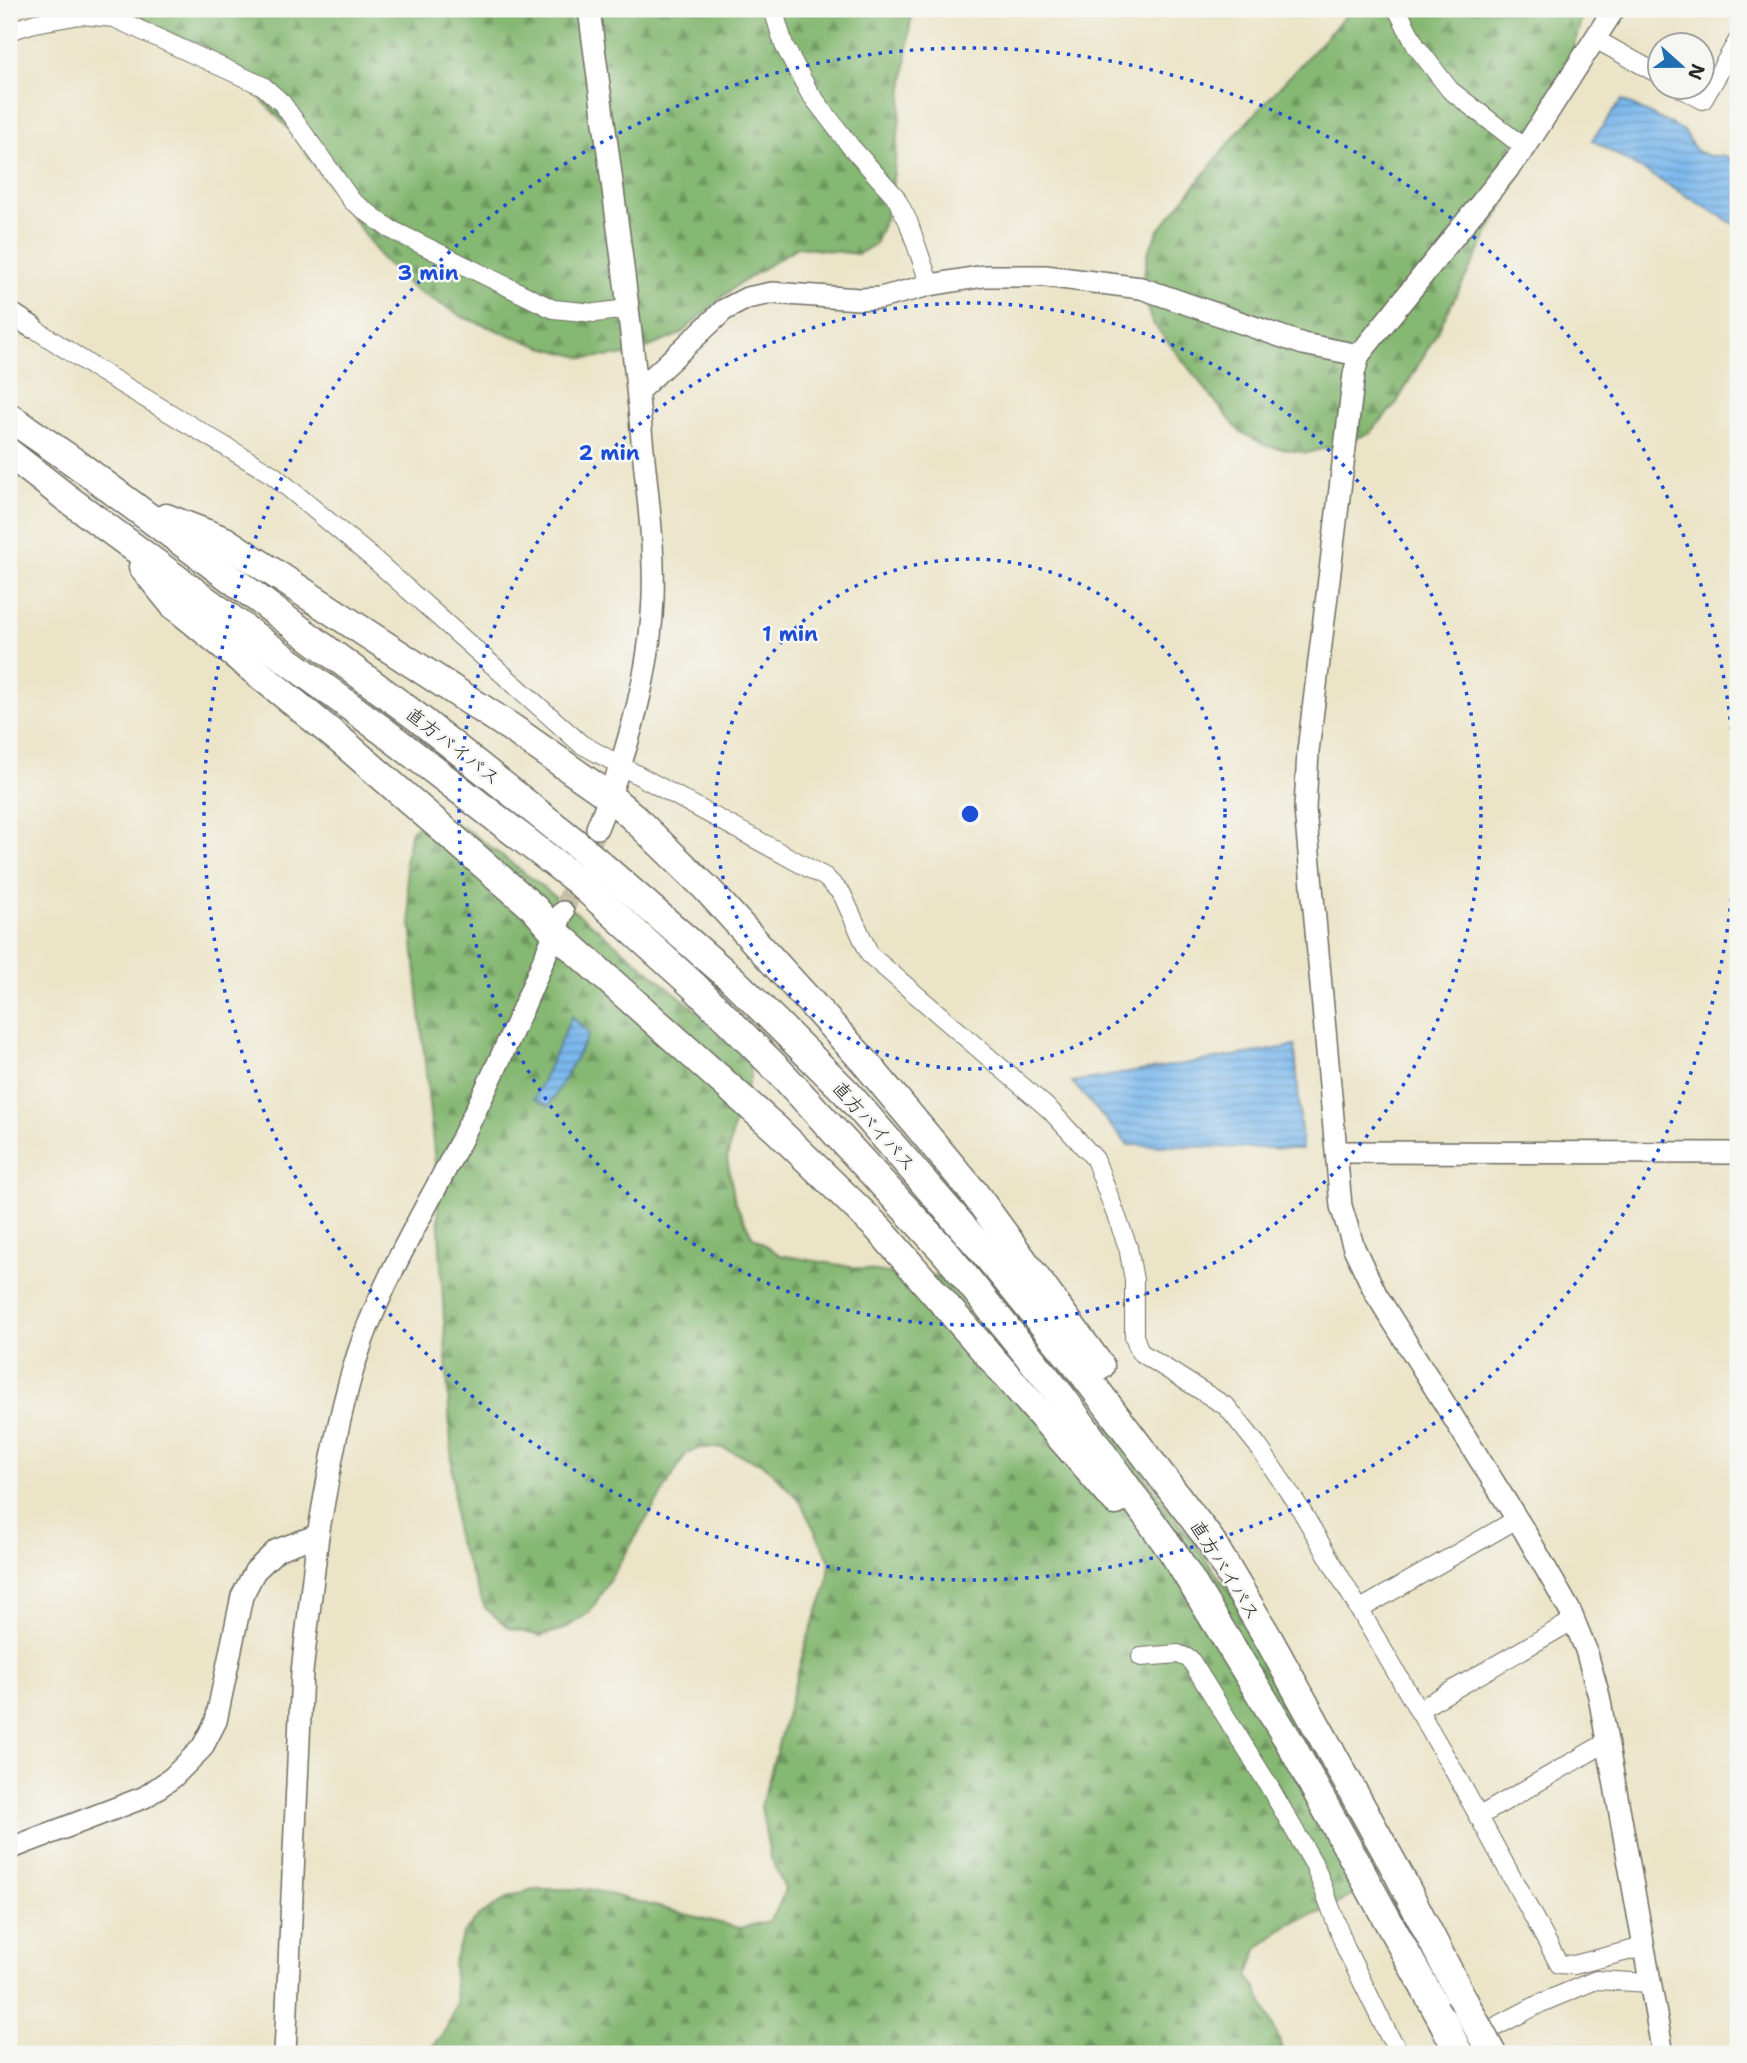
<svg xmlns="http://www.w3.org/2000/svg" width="1747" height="2063" viewBox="0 0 1747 2063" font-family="'Shantell Sans','Klee One',sans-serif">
<defs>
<pattern id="forest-firs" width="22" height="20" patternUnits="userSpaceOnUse" patternTransform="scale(1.75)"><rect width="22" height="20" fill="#85b872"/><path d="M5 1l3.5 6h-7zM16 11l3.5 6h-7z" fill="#6d965e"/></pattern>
<pattern id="water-rules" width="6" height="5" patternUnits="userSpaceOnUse" patternTransform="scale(1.75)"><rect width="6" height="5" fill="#7ab8ed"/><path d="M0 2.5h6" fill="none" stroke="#6496c0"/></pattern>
</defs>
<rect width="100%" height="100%" fill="#f6f6f2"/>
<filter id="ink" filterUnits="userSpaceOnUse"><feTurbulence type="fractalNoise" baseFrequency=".0143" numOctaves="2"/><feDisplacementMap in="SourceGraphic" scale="14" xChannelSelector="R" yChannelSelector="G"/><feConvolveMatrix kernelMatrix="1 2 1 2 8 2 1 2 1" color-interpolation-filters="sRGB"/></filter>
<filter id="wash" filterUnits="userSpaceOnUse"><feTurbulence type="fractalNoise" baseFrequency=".00686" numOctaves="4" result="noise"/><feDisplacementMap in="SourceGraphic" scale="28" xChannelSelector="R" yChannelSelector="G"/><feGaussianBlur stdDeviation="1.57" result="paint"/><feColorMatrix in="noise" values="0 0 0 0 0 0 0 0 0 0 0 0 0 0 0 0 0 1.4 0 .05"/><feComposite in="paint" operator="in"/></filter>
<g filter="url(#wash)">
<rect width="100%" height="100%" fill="#ebe4c7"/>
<g fill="url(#forest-firs)" stroke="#58724e" stroke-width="2">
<polygon points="130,9 912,9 890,206 875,244 858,254 797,247 733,288 679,335 629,355 585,358 542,347 465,318 411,287 382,259 289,129 240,76 200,44 159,30"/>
<polygon points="1352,9 1584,9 1571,56 1533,148 1435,336 1396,404 1370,433 1338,445 1307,453 1267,446 1239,431 1152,322 1141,291 1148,252 1159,230 1239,131"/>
<polygon points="453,822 472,833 595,927 746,1051 750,1063 750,1078 733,1129 727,1159 735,1202 752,1236 780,1255 893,1274 932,1276 962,1286 996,1303 1069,1373 1329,1727 1389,1869 1359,1891 1329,1909 1289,1924 1258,1948 1248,1977 1257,1989 1285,2054 426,2054 446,2029 456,2004 453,1964 463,1934 478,1917 509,1897 533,1889 589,1889 739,1928 769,1921 778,1907 785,1889 770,1856 761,1807 806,1643 827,1586 830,1561 800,1501 765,1465 723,1448 700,1448 686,1454 590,1612 564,1629 540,1636 509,1628 485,1608 456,1537 436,1173 405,862 411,830 422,824"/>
</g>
<g fill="url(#water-rules)" stroke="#52728c" stroke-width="2">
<polygon points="1622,100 1684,131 1696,151 1709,156 1726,156 1738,163 1738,214 1734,224 1592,140"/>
<polygon points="572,1016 589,1034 549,1106 534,1099"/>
<polygon points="1295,1046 1302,1149 1128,1145 1072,1082"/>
</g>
</g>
<g filter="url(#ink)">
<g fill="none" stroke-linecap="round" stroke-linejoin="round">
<polyline stroke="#c5bfa8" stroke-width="21" stroke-dasharray="21 10" stroke-linecap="butt" points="563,912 597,828"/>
<g stroke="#6e6c62" stroke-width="20">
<g id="minor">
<polyline points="773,9 784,45 809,92 851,147 895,196 908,221 930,285"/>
<polyline points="1397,9 1416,46 1450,90 1525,148"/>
<polyline points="9,31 35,23 81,15 114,18 263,86 282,103 352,201 390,229 553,309 595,313 627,309"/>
<polyline points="1595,39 1660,75"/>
<polyline points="1681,88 1703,100 1738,40"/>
<polyline points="32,327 93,367 273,475 376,561 581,744 825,877 842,894 870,955 1050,1110 1095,1159 1128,1247 1134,1280 1134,1336 1140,1352 1227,1407 1258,1446 1301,1510 1454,1771 1559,1964 1574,1965 1643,1947"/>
<polyline points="1359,1610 1517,1519"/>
<polyline points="1141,1657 1178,1654 1190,1659 1266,1781 1315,1866 1346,1949 1389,2036 1401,2054"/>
<polyline points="1418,1710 1574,1620"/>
<polyline points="1478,1817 1607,1742"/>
<polyline points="1474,2038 1541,2003 1596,1980 1650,1983"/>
</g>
</g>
<g stroke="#6e6c62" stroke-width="24">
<g id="tertiary">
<path d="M 589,9 C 607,149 628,289 641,429 C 646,485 655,542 653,598 C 650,678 627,755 597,828"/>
<polyline points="1614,9 1525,148 1359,355 1354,374 1308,751 1305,809 1341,1206 1354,1248 1376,1294 1525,1532 1570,1611 1586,1650 1599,1696 1663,2054"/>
<polyline points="9,312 32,327"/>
<polyline points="638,391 724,310 747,298 772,293 859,299 880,298 930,285 984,276 1045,276 1141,288 1303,344 1359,355"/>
<polyline points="1337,1152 1738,1153"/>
<path d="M 9,1849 L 145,1797 L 172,1778 L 202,1748 L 216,1721 L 242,1596 L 255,1571 L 277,1550 L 318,1535 C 330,1468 340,1403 363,1339 C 388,1271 426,1208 459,1144 C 497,1068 532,991 563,912"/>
<polyline points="285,2054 302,1672 318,1535"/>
</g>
</g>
<g stroke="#6e6c62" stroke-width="31">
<g id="trunk">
<polyline points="9,417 77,464 417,717 573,841 733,980 846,1092 979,1246 1086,1377 1210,1540 1268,1638 1399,1875 1460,1994"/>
<polyline points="9,453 68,499 382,730 579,882 694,986 780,1072 945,1252 1061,1396 1173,1552 1289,1741 1443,2021"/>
<polyline points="166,518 225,541 513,729 610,797 632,816 707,889 864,1061 974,1193 1100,1366"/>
<polyline points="143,567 174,605 345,744 534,908 555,932 776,1129 879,1229 1116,1501"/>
</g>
</g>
<use href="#minor" stroke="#fff" stroke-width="18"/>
<use href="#tertiary" stroke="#fff" stroke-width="21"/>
<use href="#trunk" stroke="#fff" stroke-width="28"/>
<g stroke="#6e6c62" stroke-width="31" stroke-linecap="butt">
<g id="trunk-bridge">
<polyline points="1460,1994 1492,2054"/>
<polyline points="1443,2021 1459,2054"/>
</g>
</g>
<use href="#trunk-bridge" stroke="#fff" stroke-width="28"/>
</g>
</g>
<g fill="none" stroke="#1d4ed8" stroke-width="3.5" stroke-dasharray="3.5 7">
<circle cx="970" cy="814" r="255"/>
<circle cx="970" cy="814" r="511"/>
<circle cx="970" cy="814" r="766"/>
</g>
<g text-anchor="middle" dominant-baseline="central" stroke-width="5" stroke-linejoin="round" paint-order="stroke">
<g font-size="19" fill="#2b2b2b" stroke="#f6f6f2">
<text transform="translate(453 746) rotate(38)">直方バイパス</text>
<text transform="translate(874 1126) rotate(48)">直方バイパス</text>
<text transform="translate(1225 1570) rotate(58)">直方バイパス</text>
</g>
</g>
<circle cx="970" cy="814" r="10" fill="#1d4ed8" stroke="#f6f6f2" stroke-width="3.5"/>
<g font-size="21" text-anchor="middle" font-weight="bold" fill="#1d4ed8" stroke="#f6f6f2" stroke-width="5" stroke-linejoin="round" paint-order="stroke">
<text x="428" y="280">3 min</text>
<text x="609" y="460">2 min</text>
<text x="790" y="641">1 min</text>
</g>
<rect width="1747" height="2063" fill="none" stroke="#f6f6f2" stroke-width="35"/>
<g transform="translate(1681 66) rotate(111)"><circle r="33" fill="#f6f6f2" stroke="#a5a5a2" stroke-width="2"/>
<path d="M0-5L12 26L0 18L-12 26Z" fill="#1f6fb2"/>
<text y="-10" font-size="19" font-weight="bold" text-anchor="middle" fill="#2b2b2b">N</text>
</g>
</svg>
